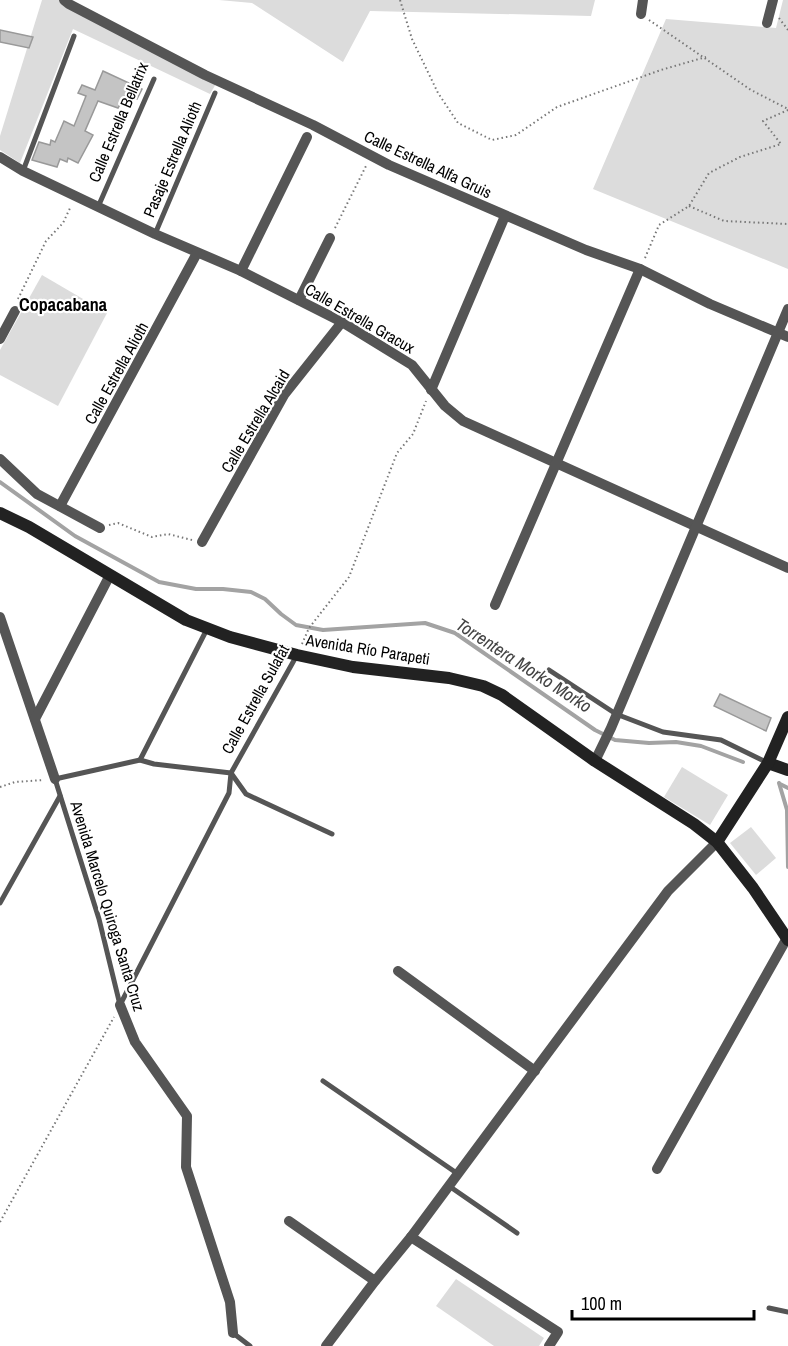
<svg xmlns="http://www.w3.org/2000/svg" width="788" height="1346" viewBox="0 0 788 1346" font-family="'Archivo Narrow',sans-serif">
<rect width="100%" height="100%" fill="#fff"/>
<g fill="#dcdcdc">
<polygon points="42,0 60,0 217,82 210,94 73,29 20,163 0,150 0,136"/>
<polygon points="219,0 595,0 591,16 370,11 343,62 252,3"/>
<polygon points="783,0 788,0 788,269 593,189 666,19 776,28"/>
<polygon points="42,275 107,313 58,406 0,375 0,350"/>
<polygon points="682,767 728,795 710,825 664,797"/>
<polygon points="751,827 776,858 756,875 730,843"/>
<polygon points="456,1279 544,1338 539,1346 494,1346 436,1306"/>
</g>
<g fill="none" stroke-linecap="round" stroke-linejoin="round">
<g stroke="#a3a3a3" stroke-width="4">
<polyline points="0,482 75,536 159,582 196,589 223,589 251,592 265,599 281,614 296,625 323,630 425,623 455,633 595,730 615,740 649,743 676,742 701,746 743,762"/>
<polyline points="779,783 787,810 788,867"/>
<polyline points="780,784 788,788"/>
</g>
</g>
<g fill="#c4c4c4" stroke="#999" stroke-width="1.5">
<polygon points="0,30 33,37 29,48 0,42"/>
<polygon points="103,71 142,89 137,99 126,94 118,108 98,101 85,131 93,135 78,163 68,158 67,162 60,159 57,167 32,160 39,142 50,145 51,140 55,142 64,121 74,126 86,96 78,93 82,85 95,90"/>
<polygon points="720,694 771,718 766,731 714,706"/>
</g>
<g fill="none" stroke-linecap="round" stroke-linejoin="round">
<g stroke="#777" stroke-width="2" stroke-dasharray="1.5 3" stroke-linecap="butt">
<polyline points="400,0 412,39 438,93 458,123 492,140 516,135 557,107 661,70 706,57"/>
<polyline points="779,18 788,30"/>
<polyline points="649,20 751,90 788,109"/>
<polyline points="689,206 724,221 788,224"/>
<polyline points="335,228 366,166"/>
<polyline points="645,258 659,225 689,206 709,173 740,157 781,144 763,121 788,110"/>
<polyline points="18,299 46,241 63,223 71,206"/>
<polyline points="109,525 118,523 152,537 168,534 192,540"/>
<polyline points="302,644 309,628 349,577 397,453 413,434 426,401"/>
<polyline points="0,787 15,782 44,780"/>
<polyline points="0,1222 114,1017"/>
</g>
<g stroke="#555" stroke-width="5">
<polyline points="23,171 74,36"/>
<polyline points="98,207 154,79"/>
<polyline points="155,234 215,93"/>
<polyline points="549,670 616,714 663,732 721,740 768,763"/>
<polyline points="140,760 207,629"/>
<polyline points="231,773 246,794 332,834"/>
<polyline points="0,903 60,796"/>
<polyline points="120,1005 99,919 55,779 140,760 154,764 231,773"/>
<polyline points="120,1005 229,793 231,773 297,655"/>
<polyline points="323,1081 458,1174"/>
<polyline points="449,1186 517,1233"/>
<polyline points="769,1308 788,1312"/>
<polyline points="233,1333 250,1346"/>
</g>
<g stroke="#555" stroke-width="10">
<polyline points="64,0 69,4 205,75 313,125 389,165 586,250 640,269 710,304 788,337"/>
<polyline points="641,14 643,0"/>
<polyline points="767,23 773,0"/>
<polyline points="0,157 23,171 155,234 241,271 342,322 412,365 445,406 463,421 788,568"/>
<polyline points="241,271 307,137"/>
<polyline points="299,300 330,238"/>
<polyline points="0,339 15,311"/>
<polyline points="431,390 505,216"/>
<polyline points="0,459 37,494 100,528"/>
<polyline points="60,506 197,253"/>
<polyline points="202,542 284,395 342,322"/>
<polyline points="495,605 640,269"/>
<polyline points="0,617 55,779"/>
<polyline points="35,719 110,575"/>
<polyline points="595,761 611,728 788,309"/>
<polyline points="398,971 535,1071"/>
<polyline points="120,1005 135,1042 187,1116 186,1167 230,1302 233,1333"/>
<polyline points="657,1169 787,938"/>
<polyline points="289,1221 375,1281"/>
<polyline points="411,1237 558,1332 549,1346"/>
<polyline points="326,1346 375,1281 411,1237 668,891 717,842"/>
</g>
<g stroke="#222" stroke-width="12">
<polyline points="0,513 29,527 186,620 230,637 297,655 353,667 449,678 483,686 502,695 595,761 694,824 717,842 753,888 788,940"/>
<polyline points="768,763 788,770"/>
<polyline points="717,842 768,763 788,717"/>
</g>
</g>
<g text-anchor="middle" dominant-baseline="central" stroke-width="4.5" stroke-linejoin="round" paint-order="stroke">
<g font-size="16" fill="#000" stroke="#fff">
<text transform="translate(118 122) rotate(-67)">Calle Estrella Bellatrix</text>
<text transform="translate(172 159) rotate(-67)">Pasaje Estrella Alioth</text>
<text transform="translate(428 164) rotate(25)">Calle Estrella Alfa Gruis</text>
<text transform="translate(360 318) rotate(30)">Calle Estrella Gracux</text>
<text transform="translate(116 373) rotate(-61)">Calle Estrella Alioth</text>
<text transform="translate(255 421) rotate(-59)">Calle Estrella Alcaid</text>
<text transform="translate(368 649) rotate(9)">Avenida Río Parapeti</text>
<text transform="translate(255 699) rotate(-61)">Calle Estrella Sulafat</text>
<text transform="translate(108 906) rotate(73)">Avenida Marcelo Quiroga Santa Cruz</text>
</g>
<g font-size="18" font-weight="bold" fill="#000" stroke="#fff">
<text x="63" y="304">Copacabana</text>
</g>
<g font-size="18" font-style="italic" fill="#444" stroke="#fff">
<text transform="translate(524 665) rotate(33)">Torrentera Morko Morko</text>
</g>
</g>
<path d="M572 1310v9h182v-9" fill="none" stroke="#000000" stroke-width="3"/>
<text x="581" y="1310" font-size="18" fill="#000000" stroke="#ffffff" stroke-width="4.5" paint-order="stroke">100 m</text>
</svg>
